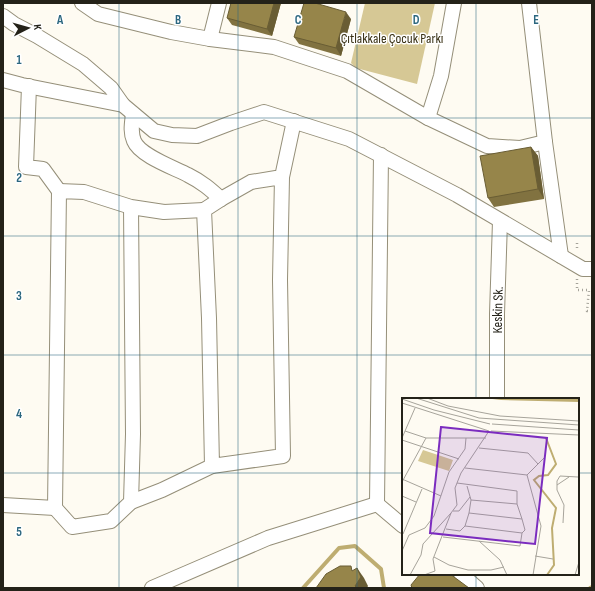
<svg xmlns="http://www.w3.org/2000/svg" width="595" height="591" viewBox="0 0 595 591" font-family="'Sofia Sans Condensed',sans-serif">
<rect width="100%" height="100%" fill="#fefbf2"/>
<polygon fill="#d6c895" points="365,3 435,3 417,84 356,68 351,63"/>
<g fill="none" stroke-linecap="round" stroke-linejoin="round">
<g stroke="#bead71" stroke-width="4">
<polyline points="303,588 339,548 355,546 381,569 384,588"/>
<polyline points="590,588 592,587"/>
</g>
<g stroke="#958f79" stroke-width="16">
<g id="minor">
<polyline points="82,3 98,14 171,32 210,39 274,47 347,71 428,118 487,146 520,148 545,142"/>
<polyline points="529,3 545,142 561,256"/>
<polyline points="3,16 14,24 37,36 83,64 111,88 123,105"/>
<polyline points="210,39 219,3"/>
<polyline points="3,80 22,85 123,105 154,131 172,135 197,136 231,123 264,112 349,139 457,195 583,269 592,269"/>
<polyline points="29,86 26,167 43,169 59,191"/>
<path d="M 133,114 C 132,123 130,132 134,141 C 140,156 175,168 188,175 C 202,182 210,189 221,199"/>
<polyline points="428,118 441,76 454,3"/>
<polyline points="381,155 377,504 403,526"/>
<polyline points="282,177 251,182 221,199 204,210 209,318 212,466 283,456 280,280 282,177 294,121"/>
<polyline points="131,207 84,192 59,191 55,508 72,527 111,521 131,502 133,434 131,207 164,212 204,210"/>
<path id="s1" d="M 497,399 L 497,314 L 500,221"/>
<polyline points="131,502 162,490 212,466"/>
<polyline points="3,505 55,508"/>
<polyline points="461,574 477,588"/>
<polyline points="152,588 268,538 377,504"/>
</g>
</g>
<g stroke="#a5a39a" stroke-width="2.5" stroke-dasharray="1 3" stroke-linecap="butt">
<polyline points="577,243 577,250"/>
<polyline points="577,279 577,290 589,290 587,311 592,311"/>
</g>
<use href="#minor" stroke="#fff" stroke-width="14"/>
</g>
<g fill="#817240">
<polygon points="281,3 272,36 232,25 227,18"/>
<polygon points="351,19 341,56 299,44 294,37"/>
<polygon points="531,147 538,156 544,199 494,207 488,198"/>
</g>
<g fill="#695d34">
<polygon points="274,3 281,3 272,36 267,29"/>
<polygon points="346,12 351,19 341,56 336,48"/>
<polygon points="531,147 538,156 544,199 538,189"/>
<polygon points="357,568 364,578 368,586 367,588 357,588 355,586"/>
</g>
<g fill="#96854a" stroke="#695d34">
<polygon points="231,3 274,3 267,29 227,18"/>
<polygon points="304,3 315,3 346,12 336,48 294,37"/>
<polygon points="531,147 538,189 488,198 480,156"/>
<polygon points="340,566 351,566 352,571 357,568 361,577 355,586 357,588 316,588 326,574"/>
<polygon points="420,574 450,574 469,588 412,588 411,585"/>
</g>
<path fill="none" stroke="#2c677f" stroke-width="1" stroke-opacity="0.55" d="M 119,3 L 119,588M 238,3 L 238,588M 357,3 L 357,588M 476,3 L 476,399M 3,118 L 592,118M 3,236 L 592,236M 3,355 L 592,355M 3,473 L 403,473M 578,473 L 592,473M 476,574 L 476,588"/>
<g text-anchor="middle" dominant-baseline="central" stroke-width="3" stroke-linejoin="round" paint-order="stroke">
<g font-size="14" fill="#372f13" stroke="#fff">
<text x="392" y="38">Çıtlakkale Çocuk Parkı</text>
</g>
<g font-size="14" fill="#242219" stroke="#fff">
<text stroke="none"><textPath href="#s1" startOffset="89">Keskin Sk.</textPath></text>
</g>
</g>
<g transform="translate(402 398)">
<rect width="177" height="177" fill="#fefbf2"/>
<path d="M 21,52 L 51,62 L 47,73 L 16,63 Z" fill="#d6c895"/>
<path d="M 82,0 L 177,0 L 177,4 L 99,2 Z" fill="#bead71"/>
<path fill="none" stroke="#bead71" stroke-width="2" d="M 144,40 L 154,66 L 146,77 L 137,78 L 132,82 L 154,110 L 150,130 L 152,167 L 145,177"/>
<path fill="none" stroke="#a7a49b" stroke-width="1" d="M 14,0 L 77,20 L 177,27M 25,0 L 46,8 L 98,18 L 177,23M 0,1 L 32,12 L 88,26M 0,5 L 87,33M 90,26 L 177,32M 3,33 L 24,40 L 84,40M 89,33 L 177,37M 177,37 L 177,91M 0,40 L 13,10M 0,42 L 57,61M 77,50 L 126,55 L 136,66M 63,70 L 125,77 L 143,59M 125,77 L 139,128 L 131,177M 0,81 L 39,98M 0,84 L 24,40M 55,85 L 115,93 L 115,106 L 69,102 L 65,88M 155,87 L 167,79M 0,98 L 14,104M 115,106 L 120,121M 51,113 L 57,113 L 68,99M 67,115 L 63,128 L 120,135 L 123,132 L 120,121 L 67,115 L 69,102M 161,125 L 162,107 L 155,92 L 155,83 L 158,78 L 176,79M 44,131 L 58,133 L 63,128M 1,136 L 20,91M 41,139 L 118,148 L 120,135M 77,143 L 98,162 L 105,177M 0,153 L 7,137 L 23,130 L 32,118 L 47,74 L 63,51 L 64,40M 133,158 L 151,161M 32,159 L 47,167 L 66,172 L 89,172 L 102,169M 8,177 L 19,157 L 21,146 L 49,115M 22,177 L 33,173 L 31,161 L 49,115 L 55,107 L 53,90 L 59,75 L 87,33M 173,177 L 177,164"/>
<path fill="#7b2cbf" fill-opacity="0.15" stroke="#7b2cbf" stroke-width="2" d="M 39,29 L 145,40 L 133,146 L 28,135 Z"/>
<rect width="177" height="177" fill="none" stroke="#242219" stroke-width="2"/>
</g>
<g font-size="13" text-anchor="middle" font-weight="bold" fill="#2c677f" stroke="#fff" stroke-width="3" stroke-linejoin="round" paint-order="stroke">
<text x="60" y="24">A</text>
<text x="178" y="24">B</text>
<text x="298" y="24">C</text>
<text x="416" y="24">D</text>
<text x="536" y="24">E</text>
<text x="19" y="64">1</text>
<text x="19" y="182">2</text>
<text x="19" y="300">3</text>
<text x="19" y="418">4</text>
<text x="19" y="536">5</text>
</g>
<rect width="595" height="591" fill="none" stroke="#242219" stroke-width="8"/>
<g transform="translate(28 28) rotate(84)" stroke="#ffffff" stroke-width="3" paint-order="stroke">
<path d="M0-3L7 15L0 10L-7 15Z" fill="#242219"/>
<text y="-6" font-size="11" font-weight="bold" text-anchor="middle" fill="#242219">K</text>
</g>
</svg>
